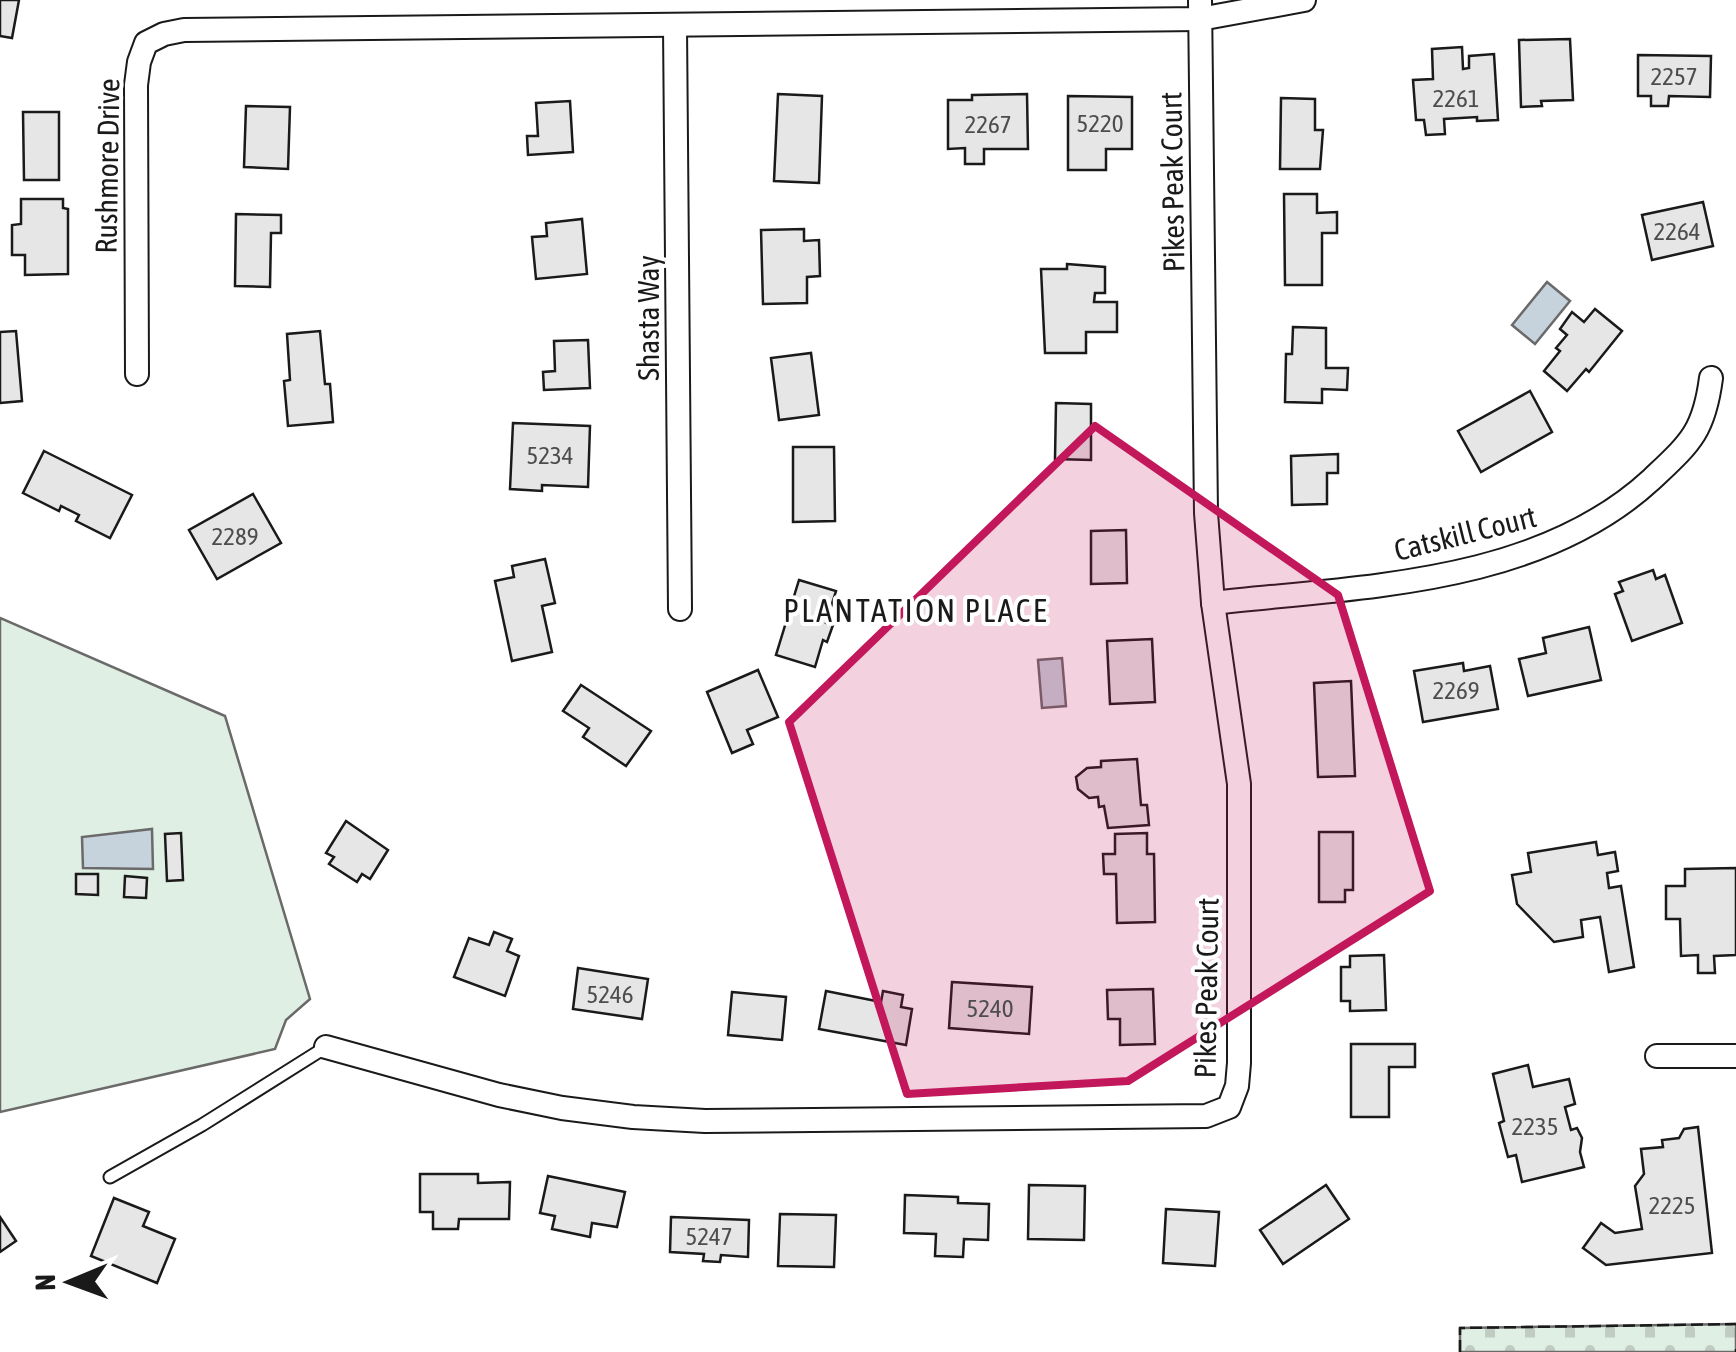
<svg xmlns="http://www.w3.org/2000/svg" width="1736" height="1352" viewBox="0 0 1736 1352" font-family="'Asap Condensed',sans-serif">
<defs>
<pattern id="cemetery-stones" width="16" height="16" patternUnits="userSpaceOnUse" patternTransform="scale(2.5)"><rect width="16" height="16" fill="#e0efe3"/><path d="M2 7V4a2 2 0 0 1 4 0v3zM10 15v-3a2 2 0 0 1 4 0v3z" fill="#c0ccc2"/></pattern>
</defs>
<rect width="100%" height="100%" fill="#fff"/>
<polygon fill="url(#cemetery-stones)" stroke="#6a6a6a" stroke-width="2.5" points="1736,1324 1736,1352 1460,1352 1460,1328"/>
<polygon fill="#e0efe3" stroke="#6a6a6a" stroke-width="2.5" points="0,618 225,716 310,999 286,1020 275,1049 0,1112"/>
<g fill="#c6d2dc" stroke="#6a6a6a" stroke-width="2.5">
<polygon points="1547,282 1570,301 1535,344 1512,325"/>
<polygon points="1062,658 1066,706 1042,708 1038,660"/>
<polygon points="152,829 153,869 83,868 82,837"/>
</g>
<g fill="#e6e6e6" stroke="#1a1a1a" stroke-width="2.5">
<polygon points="0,0 19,0 12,38 0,36"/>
<polygon points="1570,39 1573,100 1541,101 1542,106 1521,107 1519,40"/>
<polygon points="1462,47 1463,69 1469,68 1469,56 1494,54 1498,120 1477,121 1477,117 1444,119 1445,134 1426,135 1424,120 1416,120 1413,80 1433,79 1432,49"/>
<polygon points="1638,55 1711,56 1710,97 1669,96 1668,106 1651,106 1651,96 1638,96"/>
<polygon points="778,94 822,96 819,183 774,181"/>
<polygon points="1027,94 1028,149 984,149 984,164 965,164 965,148 948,149 948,100 972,100 972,95"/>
<polygon points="1068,96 1132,97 1132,149 1106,149 1106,170 1068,170"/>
<polygon points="1281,98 1315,99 1315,130 1323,130 1320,169 1280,169"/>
<polygon points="570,101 573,152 528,155 527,136 538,136 536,103"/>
<polygon points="246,106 290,107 288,169 244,167"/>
<polygon points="23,112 59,112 59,180 24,180"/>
<polygon points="1284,194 1317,194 1317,213 1337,212 1337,233 1322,233 1322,285 1285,285"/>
<polygon points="21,199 63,199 63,208 68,209 68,274 25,275 25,255 12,255 12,225 21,224"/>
<polygon points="1703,202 1713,246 1652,260 1642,215"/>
<polygon points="236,214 281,215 281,233 271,233 270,287 235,286"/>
<polygon points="582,219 587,274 536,279 532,237 547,236 546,223"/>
<polygon points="804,229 804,241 819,240 820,276 807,277 807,303 763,304 761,230"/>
<polygon points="1067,264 1105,267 1105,293 1095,293 1094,302 1117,302 1117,332 1086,332 1086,353 1045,353 1041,269 1067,269"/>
<polygon points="1595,309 1622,331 1589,372 1586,369 1567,391 1544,371 1560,351 1556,348 1567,335 1560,329 1572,312 1584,322"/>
<polygon points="1293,327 1326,328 1326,368 1348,368 1347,390 1322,389 1322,403 1285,402 1286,354 1292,354"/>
<polygon points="16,331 22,401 0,403 0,332"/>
<polygon points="320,331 325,384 330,384 333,422 288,426 284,381 290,380 287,334"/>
<polygon points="588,340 590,388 544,390 543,372 555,371 554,341"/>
<polygon points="811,353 819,415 779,420 771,358"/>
<polygon points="1530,391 1552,432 1481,472 1458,431"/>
<polygon points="1056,403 1091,404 1091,460 1055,459"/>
<polygon points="513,423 590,426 588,487 542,485 542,491 510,489"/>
<polygon points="793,447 834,447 835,521 793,522"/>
<polygon points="44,451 132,495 110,538 76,521 79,515 61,506 59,511 23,493"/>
<polygon points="1338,454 1338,473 1327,473 1327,504 1292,505 1291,456"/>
<polygon points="253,494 281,543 217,579 189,530"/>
<polygon points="1126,530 1127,583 1091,584 1091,531"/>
<polygon points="545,559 555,603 542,606 552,652 512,661 495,581 514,577 512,566"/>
<polygon points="1653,570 1656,579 1665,575 1682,623 1632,641 1615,594 1623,591 1619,582"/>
<polygon points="799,580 836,591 826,623 833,625 827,642 823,640 815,667 776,655"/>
<polygon points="1589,627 1601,680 1528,696 1519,659 1546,653 1543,638"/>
<polygon points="1152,639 1155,702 1110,704 1107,641"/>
<polygon points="1463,663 1464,671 1490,666 1498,709 1423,722 1414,671"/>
<polygon points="758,670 778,717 747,730 753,744 732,753 707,692"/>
<polygon points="1351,681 1355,776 1318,777 1314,683"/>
<polygon points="581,685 651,731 626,766 583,737 589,728 563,711"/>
<polygon points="1137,759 1141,805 1147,805 1149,825 1108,828 1104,806 1099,807 1098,797 1089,798 1078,789 1076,777 1087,768 1101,767 1101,761"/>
<polygon points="346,821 388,850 370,879 362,874 357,882 329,864 334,857 326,853"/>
<polygon points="1319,832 1353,832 1353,890 1345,890 1345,902 1319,902"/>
<polygon points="181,833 183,880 167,881 165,834"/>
<polygon points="1147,833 1147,854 1154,854 1155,922 1117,923 1116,874 1104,874 1103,854 1115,854 1115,834"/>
<polygon points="1596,842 1598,855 1615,852 1618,871 1607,873 1609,888 1621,886 1634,967 1609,972 1600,917 1581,920 1583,937 1554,942 1517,904 1512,875 1531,872 1528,853"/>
<polygon points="1736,868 1736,955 1714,956 1715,973 1698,973 1698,955 1681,956 1680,919 1666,919 1666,886 1685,886 1685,869"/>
<polygon points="76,874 98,874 98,895 76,894"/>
<polygon points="125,876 147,878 146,898 124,897"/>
<polygon points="494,932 512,939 507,951 519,956 505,996 454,977 469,938 489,945"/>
<polygon points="1384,955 1386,1010 1350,1011 1350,1001 1341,1001 1341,967 1350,967 1350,956"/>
<polygon points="578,968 648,979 642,1019 573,1009"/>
<polygon points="952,982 1032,987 1029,1034 949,1028"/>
<polygon points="1153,989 1155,1044 1120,1045 1120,1019 1108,1019 1107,990"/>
<polygon points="826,991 881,1002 883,991 903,995 901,1007 912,1009 906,1045 819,1029"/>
<polygon points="732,992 786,997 782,1040 728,1035"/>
<polygon points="1351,1044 1415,1044 1415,1067 1389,1067 1389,1117 1351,1117"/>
<polygon points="1528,1065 1533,1087 1569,1079 1575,1104 1565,1107 1571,1130 1577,1128 1582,1138 1580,1152 1584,1167 1522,1182 1516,1155 1508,1157 1499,1123 1504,1121 1493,1074"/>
<polygon points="1698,1127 1712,1253 1606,1265 1583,1248 1601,1223 1615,1233 1642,1229 1635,1186 1644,1174 1641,1149 1663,1147 1662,1140 1679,1138 1684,1129"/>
<polygon points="420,1174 478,1174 478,1183 510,1182 509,1219 459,1219 458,1229 433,1229 433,1212 420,1212"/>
<polygon points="548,1176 625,1192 617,1227 592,1223 590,1237 552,1229 555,1216 540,1213"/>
<polygon points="1029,1185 1085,1186 1084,1240 1028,1239"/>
<polygon points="1326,1185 1349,1219 1283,1264 1260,1230"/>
<polygon points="905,1195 958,1197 958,1203 989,1204 988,1240 964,1239 963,1257 935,1256 936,1234 904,1233"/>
<polygon points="114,1198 149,1212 143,1226 175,1239 157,1283 91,1256"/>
<polygon points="1166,1209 1219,1212 1215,1266 1163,1263"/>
<polygon points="780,1214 836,1215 834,1267 778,1266"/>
<polygon points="0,1217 16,1241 0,1252"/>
<polygon points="671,1217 749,1220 748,1257 721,1255 720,1262 703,1261 704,1254 670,1252"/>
</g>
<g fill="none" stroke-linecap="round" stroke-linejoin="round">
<g stroke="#1a1a1a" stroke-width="15">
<polyline id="service" points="110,1177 202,1125 326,1047"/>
</g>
<g stroke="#1a1a1a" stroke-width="26">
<g id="minor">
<polyline points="675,26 680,609"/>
<polyline points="137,374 136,85 139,62 146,43 164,34 184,30 1200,19 1304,0"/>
<path d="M 1213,603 C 1360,586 1536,586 1652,479 C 1690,443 1704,432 1711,378"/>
<polyline points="326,1047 499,1095 562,1108 633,1117 705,1121 1206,1116 1229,1107 1237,1086 1239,1063 1239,784 1213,603 1206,513 1200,0"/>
<polyline points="1657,1056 1736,1056"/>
</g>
</g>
<use href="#service" stroke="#fff" stroke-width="11"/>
<use href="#minor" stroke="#fff" stroke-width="22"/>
<g stroke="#1a1a1a" stroke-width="2.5" stroke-dasharray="12 5" stroke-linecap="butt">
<polyline points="1460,1352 1460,1328 1736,1324"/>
<polyline points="1736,1352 1736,1349"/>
</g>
</g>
<path fill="#c2185b" fill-opacity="0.2" stroke="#c2185b" stroke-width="8" stroke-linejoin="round" d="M 1095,426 L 1338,595 L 1430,891 L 1128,1081 L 907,1094 L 789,722 Z"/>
<g text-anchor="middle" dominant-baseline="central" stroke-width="8" stroke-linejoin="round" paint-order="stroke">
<g font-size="25" fill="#4d4d4d">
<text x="1674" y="76">2257</text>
<text x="1456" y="98">2261</text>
<text x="1100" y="123">5220</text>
<text x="988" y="124">2267</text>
<text x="1677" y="231">2264</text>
<text x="550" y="455">5234</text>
<text x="235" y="536">2289</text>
<text x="1456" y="690">2269</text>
<text x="610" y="994">5246</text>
<text x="990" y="1008">5240</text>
<text x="1535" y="1126">2235</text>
<text x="1672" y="1205">2225</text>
<text x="709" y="1236">5247</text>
</g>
<g font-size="30" fill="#1a1a1a" stroke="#fff">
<text transform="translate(107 166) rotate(-89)">Rushmore Drive</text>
<text transform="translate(1172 182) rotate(-91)">Pikes Peak Court</text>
<text transform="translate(648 318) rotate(-90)">Shasta Way</text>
<text transform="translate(1465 533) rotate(-14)">Catskill Court</text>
<text transform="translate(1206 988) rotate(-89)">Pikes Peak Court</text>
</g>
<g font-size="32" letter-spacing="2.5" fill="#1a1a1a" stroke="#fff">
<text x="916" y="610">PLANTATION PLACE</text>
</g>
</g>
<g transform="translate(70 1282) rotate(269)" stroke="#ffffff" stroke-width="8" paint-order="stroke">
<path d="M0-8L18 38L0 25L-18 38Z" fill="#1a1a1a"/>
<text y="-15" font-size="28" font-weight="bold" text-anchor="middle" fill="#1a1a1a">N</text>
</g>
</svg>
